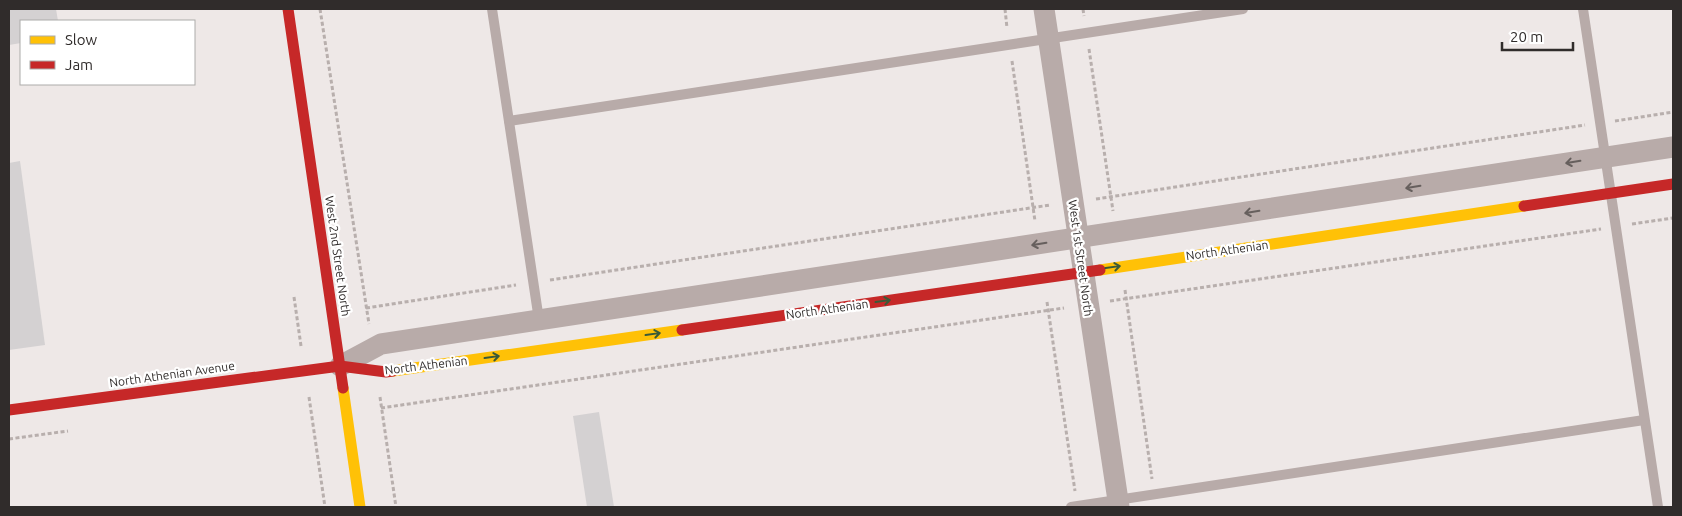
<svg xmlns="http://www.w3.org/2000/svg" width="1682" height="516" viewBox="0 0 1682 516" font-family="Ubuntu,sans-serif">
<rect width="100%" height="100%" fill="#eee8e7"/>
<g fill="#d4d1d2">
<polygon points="9,9 56,9 58,21 21,21 21,43 9,45"/>
<polygon points="20,161 45,345 9,350 9,163"/>
<polygon points="599,412 614,507 587,507 573,416"/>
</g>
<g fill="none" stroke-linecap="round" stroke-linejoin="round">
<g stroke="#b8afad" stroke-width="3" stroke-dasharray="4 2.5" stroke-linecap="butt">
<polyline points="320,9 369,324"/>
<polyline points="1005,9 1007,28"/>
<polyline points="1083,9 1084,16"/>
<polyline points="1089,49 1113,211"/>
<polyline points="1012,61 1035,221"/>
<polyline points="1615,121 1673,112"/>
<polyline points="1096,199 1585,125"/>
<polyline points="1632,224 1673,218"/>
<polyline points="550,280 1050,205"/>
<polyline points="1125,290 1152,479"/>
<polyline points="294,297 301,346"/>
<polyline points="1110,301 1601,229"/>
<polyline points="1047,302 1075,491"/>
<polyline points="366,308 516,285"/>
<polyline points="309,397 325,507"/>
<polyline points="380,397 396,507"/>
<polyline points="381,408 1064,308"/>
<polyline points="9,439 68,431"/>
</g>
<g stroke="#b8aba9" stroke-width="10">
<polyline points="492,9 539,320"/>
<polyline points="1583,9 1658,507"/>
<polyline points="509,121 1243,9"/>
<polyline points="1071,507 1644,420"/>
</g>
<g stroke="#b8aba9" stroke-width="21">
<polyline points="1044,9 1119,507"/>
<polyline points="340,366 381,344 1673,147"/>
</g>
<g stroke="#ffc107" stroke-width="11">
<polyline points="1100,270 1524,206"/>
<polyline points="393,371 682,330"/>
<polyline points="343,388 360,507"/>
</g>
<g stroke="#c62828" stroke-width="11">
<polyline points="288,9 343,388"/>
<polyline points="1524,206 1673,184"/>
<polyline points="682,330 1100,270"/>
<polyline points="9,410 340,366 386,372 393,371"/>
</g>
</g>
<defs><path id="oneway-shaft" d="M-6 0H5M1.5-3L5.5 0L1.5 3" fill="none" stroke-width="1.6" stroke-linecap="round" stroke-linejoin="round" transform="scale(1.25)"/></defs>
<g stroke="#665f5d">
<use href="#oneway-shaft" transform="translate(1573 162) rotate(171)"/>
<use href="#oneway-shaft" transform="translate(1413 187) rotate(171)"/>
<use href="#oneway-shaft" transform="translate(1252 212) rotate(171)"/>
<use href="#oneway-shaft" transform="translate(1039 244) rotate(171)"/>
</g>
<g stroke="#3a5a38">
<use href="#oneway-shaft" transform="translate(1113 267) rotate(-8)"/>
<use href="#oneway-shaft" transform="translate(883 301) rotate(-8)"/>
<use href="#oneway-shaft" transform="translate(653 334) rotate(-8)"/>
<use href="#oneway-shaft" transform="translate(492 357) rotate(-8)"/>
</g>
<g text-anchor="middle" dominant-baseline="central" stroke-width="4.5" stroke-linejoin="round" paint-order="stroke">
<g font-size="12" fill="#302c2b" stroke="#fff">
<text transform="translate(1227 250) rotate(-8)">North Athenian</text>
<text transform="translate(338 256) rotate(82)">West 2nd Street North</text>
<text transform="translate(1081 258) rotate(82)">West 1st Street North</text>
<text transform="translate(827 309) rotate(-8)">North Athenian</text>
<text transform="translate(426 365) rotate(-7)">North Athenian</text>
<text transform="translate(172 374) rotate(-8)">North Athenian Avenue</text>
</g>
</g>
<rect width="1682" height="516" fill="none" stroke="#302c2b" stroke-width="20"/>
<rect x="20" y="20" width="175" height="65" fill="#ffffff" stroke="#acabaa"/>
<rect x="30" y="36" width="25" height="8" fill="#ffc107" stroke="#acabaa"/>
<text x="65" y="45" font-size="15" fill="#302c2b">Slow</text>
<rect x="30" y="61" width="25" height="8" fill="#c62828" stroke="#acabaa"/>
<text x="65" y="70" font-size="15" fill="#302c2b">Jam</text>
<path d="M1502 42v8h71v-8" fill="none" stroke="#302c2b" stroke-width="2.5"/>
<text x="1510" y="42" font-size="15" fill="#302c2b" stroke="#ffffff" stroke-width="4" paint-order="stroke">20 m</text>
</svg>
